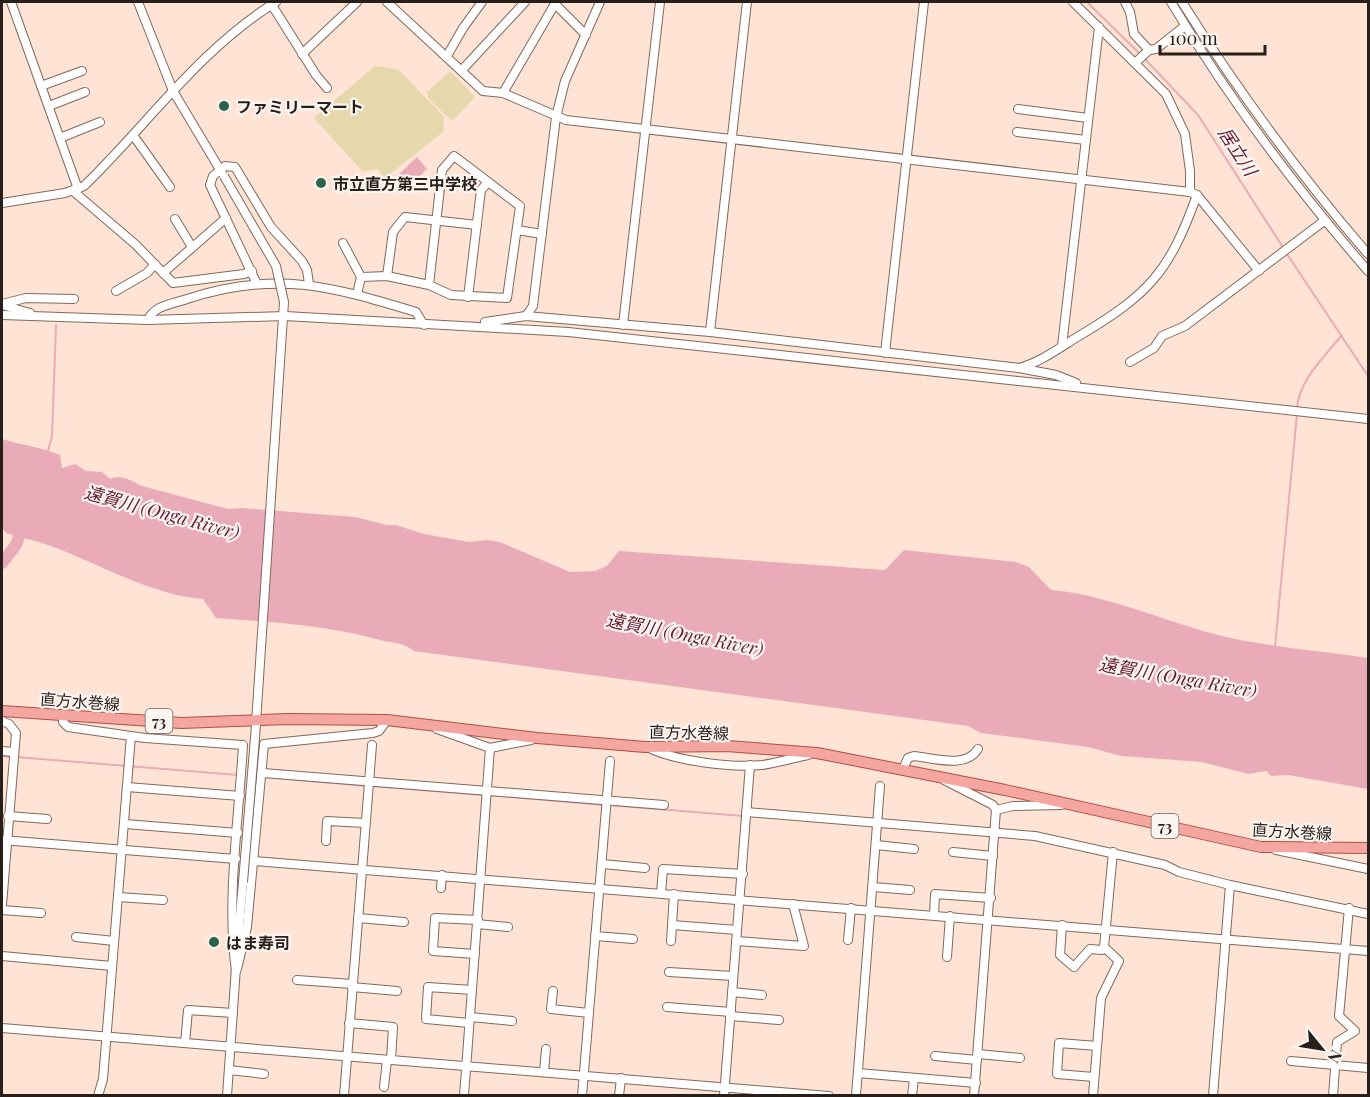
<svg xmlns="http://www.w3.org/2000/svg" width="1370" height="1097" viewBox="0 0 1370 1097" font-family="'Playfair Display','Noto Sans JP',serif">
<rect width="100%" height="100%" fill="#ffe3d4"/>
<g fill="#e4d8ac">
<polygon points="375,66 398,69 444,117 443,132 385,178 377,169 363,172 314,118"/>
<polygon points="450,71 475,97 452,121 428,98 427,92"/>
</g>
<g fill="#eaabb9">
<polygon points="417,157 427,169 408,187 398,175"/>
<path d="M 2,439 C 21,445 41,447 60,455 L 62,468 L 75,464 L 86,471 L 102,472 L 110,479 C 121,474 132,481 142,486 L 228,509 L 241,508 L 355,517 L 387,525 L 396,525 L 424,534 L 469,542 L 487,540 L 500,542 L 570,572 L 595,571 L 607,566 L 619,551 L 885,570 L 904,550 L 1016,562 L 1029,567 L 1051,590 C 1103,594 1162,620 1214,634 C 1265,647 1317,650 1368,658 L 1368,789 L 1288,775 L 1271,776 L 1266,771 L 1249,774 L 1202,762 L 1121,756 L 1088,747 L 981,733 L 968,726 L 414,651 C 400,641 395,644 380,640 C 326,625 272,622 216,618 L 203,599 C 154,596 97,563 51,546 C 37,541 21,538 6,533 L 2,528 Z"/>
</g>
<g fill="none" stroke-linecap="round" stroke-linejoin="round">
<g stroke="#eaabb9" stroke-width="2">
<polyline points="1087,2 1140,54"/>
<polyline points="1144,58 1198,115 1284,249"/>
<polyline points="1287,254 1368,376"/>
<path d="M 1297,408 C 1299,380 1325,356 1342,335"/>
<polyline points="48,451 52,436 56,325"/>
<polyline points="1275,647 1297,414"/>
<polyline points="2,756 11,757"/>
<polyline points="16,757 238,775"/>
<polyline points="265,777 366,786"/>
<polyline points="372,786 483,795"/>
<polyline points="489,795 603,805"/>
<polyline points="608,805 743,816"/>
<polyline points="1186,870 1213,876"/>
</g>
<polyline stroke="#eaabb9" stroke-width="12" points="2,563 16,545 24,523"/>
<g stroke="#81695c" stroke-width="10">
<g id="minor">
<polyline points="11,2 78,189"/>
<polyline points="138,2 173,91 222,173"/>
<polyline points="270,2 316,75 327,88"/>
<path d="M 387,2 L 483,91 L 503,93 L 566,120 L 1190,192 L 1197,195 C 1169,273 1149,294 1079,336 C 1059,348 1041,362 1019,368"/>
<polyline points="1073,2 1166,94 1185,134 1190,171 1190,192"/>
<polyline points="1125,2 1130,12 1134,34 1149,50 1135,63"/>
<path d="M 1171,2 C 1228,98 1295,187 1368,271"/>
<path d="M 1182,2 C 1238,91 1299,174 1368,254"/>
<polyline points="555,4 586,35"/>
<polyline points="1149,50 1156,49 1185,26"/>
<polyline points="302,54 357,2"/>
<polyline points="447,56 463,28 482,2"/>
<polyline points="462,70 525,2"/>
<polyline points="41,86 82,71"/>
<polyline points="503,93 556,2"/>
<polyline points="49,106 85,92"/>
<polyline points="1018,109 1088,118"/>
<polyline points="1017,132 1086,140"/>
<polyline points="133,135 170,187"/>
<polyline points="60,138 100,122"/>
<polyline points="73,191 135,244 173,283 244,274 252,271"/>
<polyline points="1197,195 1259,271"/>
<path d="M 2,203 L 65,193 L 84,186 C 147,125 201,48 276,2"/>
<polyline points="175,219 192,247"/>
<polyline points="517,230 542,234"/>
<polyline points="343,243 361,277 357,294"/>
<polyline points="163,273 226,218"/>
<polyline points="387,276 393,232 405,217 477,225"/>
<polyline points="361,277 387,276 429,285 451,295 507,298 520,206 454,156 442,170 429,285"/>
<polyline points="257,284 210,185 213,176 225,166 235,167 271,227 302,261 307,270 309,284"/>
<polyline points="116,291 147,273 155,264"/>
<polyline points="468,297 481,190 488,182"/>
<polyline points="2,304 26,298 74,299"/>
<polyline points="2,305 30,313"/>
<polyline points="2,315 148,320 285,316 568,332 1368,419"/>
<polyline points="526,316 533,306 556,117 565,81 600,2"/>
<path d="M 148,320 C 154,305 173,304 187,299 C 276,270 330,286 416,312 L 424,325"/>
<polyline points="485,322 526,316 710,332 1019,368 1056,375 1076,383"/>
<polyline points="623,325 660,2"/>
<polyline points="710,332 747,2"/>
<polyline points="1062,346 1099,27"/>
<polyline points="885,353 924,2"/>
<polyline points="1130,362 1154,348 1162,336 1185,326 1324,221"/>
<path d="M 62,714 L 63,722 L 68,727 L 145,738 L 243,745 C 239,817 226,901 236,971"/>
<polyline points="2,721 9,724 16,733 2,905"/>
<polyline points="437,729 490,748 531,740"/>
<polyline points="255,738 284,302"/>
<path d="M 647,747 C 674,761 731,768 762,765 C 777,763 793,758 808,755"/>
<polyline points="2,751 14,752"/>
<path d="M 903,769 L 908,758 L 914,756 C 934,758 966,769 978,749"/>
<polyline points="263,773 664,805"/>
<polyline points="944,780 993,805 996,810 974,1096"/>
<polyline points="127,787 240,796"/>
<polyline points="996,810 1013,806 1061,805"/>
<polyline points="746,812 1035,836 1165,865 1179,872 1230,885 1368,914"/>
<polyline points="8,816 47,819"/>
<polyline points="125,824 238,833"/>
<polyline points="2,840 236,859"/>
<polyline points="326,841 327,821 365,823"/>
<polyline points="876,845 914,849"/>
<polyline points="1276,850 1368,869"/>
<polyline points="953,852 993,856"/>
<polyline points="254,861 1368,951"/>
<polyline points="602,864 645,868"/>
<polyline points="873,887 910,890"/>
<polyline points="441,888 442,875"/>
<polyline points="661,893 663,869 743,874"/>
<polyline points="118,897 163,900"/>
<polyline points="2,910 41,913"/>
<polyline points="934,915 935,894 991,898"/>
<polyline points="358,918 404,922"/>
<polyline points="477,924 508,927"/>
<polyline points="672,925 737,930"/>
<polyline points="1062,925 1060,955 1074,967 1090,949 1102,950 1104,947"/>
<polyline points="595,936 633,939"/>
<polyline points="76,937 114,941"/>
<polyline points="238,939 243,882"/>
<polyline points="848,940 851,908"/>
<polyline points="671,941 674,894"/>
<polyline points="736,941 804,946 793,904"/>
<polyline points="475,954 433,951 435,918 478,920"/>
<polyline points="2,956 112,966"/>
<polyline points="947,957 950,916"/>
<polyline points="237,969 247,927 264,744 373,733 379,731 387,720"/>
<polyline points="669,972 733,976"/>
<polyline points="297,980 352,984"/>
<polyline points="352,987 397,991"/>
<polyline points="553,991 551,1009 589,1013"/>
<polyline points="732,992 762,995"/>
<polyline points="667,1007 731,1012"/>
<polyline points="730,1016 779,1020"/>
<polyline points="470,1017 512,1021"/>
<polyline points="349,1023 393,1027 391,1060"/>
<polyline points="469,1023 426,1019 428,987 472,990"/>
<polyline points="2,1028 829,1096"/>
<polyline points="185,1043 188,1010 233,1013"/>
<polyline points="978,1054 1020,1058"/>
<polyline points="935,1056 977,1060"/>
<polyline points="1291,1061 1368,1068"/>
<polyline points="229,1070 264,1074"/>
<polyline points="544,1072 546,1049"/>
<polyline points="858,1073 976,1083"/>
<polyline points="1094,1077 1057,1074 1059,1043 1097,1046"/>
<polyline points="384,1087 387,1060"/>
<polyline points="98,1096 103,1079 131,736"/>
<polyline points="227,1096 236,967"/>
<polyline points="344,1096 372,745"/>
<polyline points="464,1096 490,748"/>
<polyline points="582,1096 610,761"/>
<polyline points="619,1096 621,1078"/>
<polyline points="724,1096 750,765"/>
<polyline points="856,1096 880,786"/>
<polyline points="912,1096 914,1078"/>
<polyline points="1093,1096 1101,998 1119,961 1104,947 1113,852"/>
<polyline points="1213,1096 1230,885"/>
<polyline points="1333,1096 1337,1042 1355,1031 1339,1016 1349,908"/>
</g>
</g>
<g stroke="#aa5048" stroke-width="12">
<polyline id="major" points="2,711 181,723 288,719 387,720 537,738 645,747 727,746 817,753 1005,790 1261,847 1368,848"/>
</g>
<use href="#minor" stroke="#fff" stroke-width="8"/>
<use href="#major" stroke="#f5a6a0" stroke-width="10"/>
<g stroke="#81695c" stroke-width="10" stroke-linecap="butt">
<g id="minor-bridge">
<polyline points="224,176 276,266 284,302"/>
<polyline points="243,882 255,738"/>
</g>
</g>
<use href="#minor-bridge" stroke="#fff" stroke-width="8"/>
</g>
<g fill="#2b624a" stroke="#fbf5f2" stroke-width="2">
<circle cx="224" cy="106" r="6"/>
<circle cx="321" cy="183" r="6"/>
<circle cx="214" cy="942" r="6"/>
</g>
<g text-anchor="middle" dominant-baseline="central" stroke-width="4.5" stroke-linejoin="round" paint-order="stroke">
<g fill="#fbf5f2" stroke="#685f5b" stroke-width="1.5">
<rect x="145.5" y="709" width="27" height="24" rx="4.5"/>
<rect x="1151.5" y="814" width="27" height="24" rx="4.5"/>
</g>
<g font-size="15" font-weight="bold" fill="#291f1a">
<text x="159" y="721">73</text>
<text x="1165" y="826">73</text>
</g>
<g font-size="16" font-weight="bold" fill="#291f1a" stroke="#fbf5f2" text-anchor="start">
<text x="236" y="106">ファミリーマート</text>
<text x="333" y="183">市立直方第三中学校</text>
<text x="226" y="942">はま寿司</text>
</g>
<g font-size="16" fill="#291f1a" stroke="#fbf5f2">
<text transform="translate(80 701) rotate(4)">直方水巻線</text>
<text transform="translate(689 732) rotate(1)">直方水巻線</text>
<text transform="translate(1292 831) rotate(3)">直方水巻線</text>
</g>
<g font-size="18" font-style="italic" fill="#641c34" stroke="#fbf5f2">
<text transform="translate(1238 151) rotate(57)">居立川</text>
<text transform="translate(162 512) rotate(15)">遠賀川 (Onga River)</text>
<text transform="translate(685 634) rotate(11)">遠賀川 (Onga River)</text>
<text transform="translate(1178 677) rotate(10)">遠賀川 (Onga River)</text>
</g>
</g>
<rect width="1370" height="1097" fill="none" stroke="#291f1a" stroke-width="6"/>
<g transform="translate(1322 1049) rotate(120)" stroke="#fbf5f2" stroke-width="4.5" paint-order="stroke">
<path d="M0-4.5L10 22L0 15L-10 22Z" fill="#291f1a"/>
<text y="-9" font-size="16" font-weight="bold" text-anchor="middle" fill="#291f1a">N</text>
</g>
<path d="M1160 45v9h105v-9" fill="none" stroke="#291f1a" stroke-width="3"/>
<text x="1169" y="45" font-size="18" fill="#291f1a" stroke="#fbf5f2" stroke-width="4.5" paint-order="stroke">100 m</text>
</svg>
